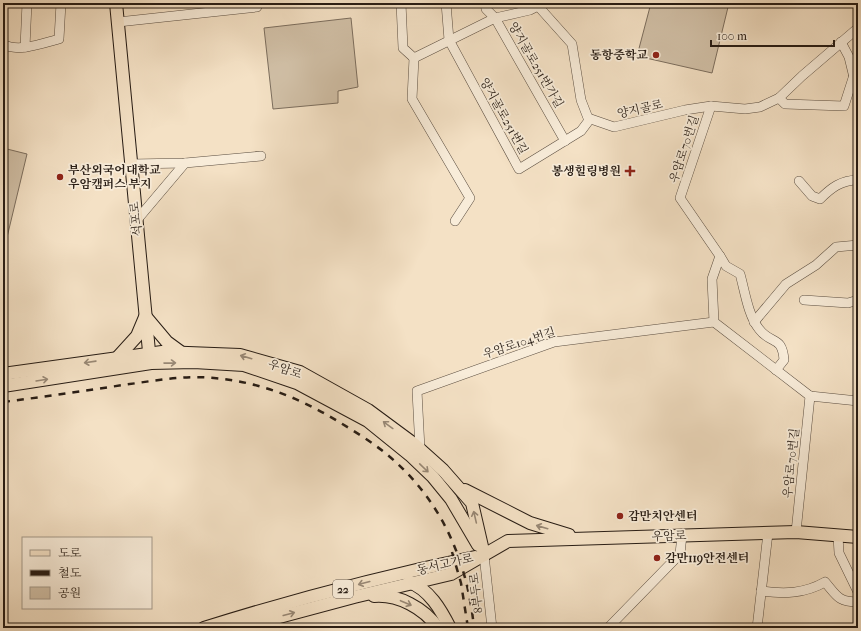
<svg xmlns="http://www.w3.org/2000/svg" width="861" height="631" viewBox="0 0 861 631" font-family="'IM FELL French Canon','Noto Serif KR',serif">
<rect width="100%" height="100%" fill="#f4e1c5"/>
<filter id="stains"><feTurbulence type="fractalNoise" baseFrequency=".005" numOctaves="4"/><feColorMatrix values="0 0 0 0 .2 0 0 0 0 .09 0 0 0 0 .02 0 0 0 .5 -.17"/></filter>
<radialGradient id="worn" r=".72"><stop offset=".6" stop-color="#630" stop-opacity="0"/><stop offset="1" stop-color="#630" stop-opacity=".3"/></radialGradient>
<g fill="#d1c0a7" stroke="#7c6e5e">
<polygon points="651,3 729,3 712,73 637,56"/>
<polygon points="351,18 358,87 338,91 338,103 273,109 264,28"/>
<polygon points="3,148 27,154 3,254"/>
</g>
<g fill="none" stroke-linecap="round" stroke-linejoin="round">
<g stroke="#5a4d40" stroke-width="10">
<g id="minor">
<polyline points="401,3 403,48 414,58"/>
<polyline points="446,3 449,40 519,169 581,131 590,119"/>
<polyline points="485,3 486,9 495,18 565,141"/>
<polyline points="537,3 538,6 572,44 581,100 588,118 614,127 685,110 711,106 745,109 760,107 779,98 802,76 858,28"/>
<polyline points="118,22 257,7 259,3"/>
<polyline points="841,42 849,57 858,94"/>
<path d="M 3,44 C 18,53 43,43 59,39 L 61,3"/>
<polyline points="25,47 27,3"/>
<polyline points="414,58 412,99 470,198 455,221"/>
<polyline points="414,58 495,18 530,10 538,6"/>
<polyline points="779,98 785,104 844,106 854,75"/>
<polyline points="711,106 680,198 720,256 712,279 714,322 810,396 796,532"/>
<polyline points="131,164 185,163 261,156"/>
<path d="M 799,181 L 812,196 L 820,199 C 831,188 841,180 858,180"/>
<polyline points="136,221 185,163"/>
<path d="M 720,256 L 726,266 L 740,274 C 745,292 748,315 759,329 C 771,345 782,335 784,360 L 776,370"/>
<polyline points="804,300 848,303 858,300"/>
<polyline points="754,322 786,284 816,265 836,247 858,245"/>
<polyline points="810,396 858,401"/>
<polyline points="420,449 417,391 554,342 714,322"/>
<polyline points="838,536 839,553 858,592"/>
<polyline points="484,555 492,628"/>
<path d="M 761,591 C 784,594 804,594 825,582 C 837,596 838,602 858,602"/>
<polyline points="608,628 680,554 682,535"/>
<polyline points="757,628 768,533"/>
</g>
</g>
<g stroke="#271c14" stroke-width="14">
<g id="major">
<polyline points="116,3 150,362"/>
<polyline points="146,317 167,342 182,353"/>
<polyline points="117,358 137,336 145,317"/>
<polyline points="3,374 162,352 240,355 300,372 368,410 414,444 443,470 472,503 484,555"/>
<polyline points="3,386 151,363 194,362 244,365 297,383 368,421 410,455 433,477 451,499 478,545"/>
<polyline points="465,490 530,523 569,535"/>
<path d="M 409,582 C 429,589 441,610 450,628"/>
<path d="M 374,596 C 398,594 424,608 438,628"/>
<path d="M 204,628 C 293,600 384,576 475,557"/>
<polyline points="238,628 354,597 451,574 508,541 796,532 858,537"/>
</g>
</g>
<use href="#minor" stroke="#f8ecd9" stroke-width="9"/>
<use href="#major" stroke="#f4e1c5" stroke-width="12"/>
<g stroke="#271c14" stroke-width="2.5" stroke-dasharray="7 7" stroke-linecap="butt">
<path d="M 3,402 C 43,397 83,391 123,385 C 153,381 183,375 214,378 C 260,382 300,398 339,422 C 354,431 370,441 384,452 C 440,497 467,558 474,628"/>
<polyline points="452,552 461,583 468,628"/>
</g>
</g>
<defs><path id="oneway-shaft" d="M-6 0H5M1.5-3L5.5 0L1.5 3" fill="none" stroke-width="1.6" stroke-linecap="round" stroke-linejoin="round"/></defs>
<g stroke="#988875">
<use href="#oneway-shaft" transform="translate(246 357) rotate(-164)"/>
<use href="#oneway-shaft" transform="translate(90 362) rotate(172)"/>
<use href="#oneway-shaft" transform="translate(170 363) rotate(-1)"/>
<use href="#oneway-shaft" transform="translate(42 380) rotate(-9)"/>
<use href="#oneway-shaft" transform="translate(388 425) rotate(-144)"/>
<use href="#oneway-shaft" transform="translate(424 468) rotate(44)"/>
<use href="#oneway-shaft" transform="translate(475 517) rotate(-103)"/>
<use href="#oneway-shaft" transform="translate(542 527) rotate(-164)"/>
<use href="#oneway-shaft" transform="translate(364 583) rotate(165)"/>
<use href="#oneway-shaft" transform="translate(406 603) rotate(23)"/>
<use href="#oneway-shaft" transform="translate(289 614) rotate(-15)"/>
</g>
<g fill="#8f2418" stroke="#f8ecd9" stroke-width="1.5">
<circle cx="656" cy="55" r="4"/>
<path d="M628 165h4v4h4v4h-4v4h-4v-4h-4v-4h4z"/>
<circle cx="60" cy="177" r="4"/>
<circle cx="620" cy="516" r="4"/>
<circle cx="657" cy="558" r="4"/>
</g>
<g text-anchor="middle" dominant-baseline="central" stroke-width="3.5" stroke-linejoin="round" paint-order="stroke">
<rect fill="#f8ecd9" stroke="#665a4f" stroke-width="1" x="333" y="580" width="20" height="18" rx="3"/>
<g font-size="11" font-weight="bold" fill="#271c14">
<text x="343" y="589">22</text>
</g>
<g font-size="12" font-weight="bold" fill="#271c14" stroke="#f8ecd9" text-anchor="start">
<text x="648" y="55" text-anchor="end">동항중학교</text>
<text x="68" y="170">부산외국어대학교<tspan x="68" dy="14">우암캠퍼스 부지</tspan></text>
<text x="621" y="171" text-anchor="end">봉생힐링병원</text>
<text x="628" y="516">감만치안센터</text>
<text x="665" y="558">감만119안전센터</text>
</g>
<g font-size="12" fill="#271c14" stroke="#f8ecd9">
<text transform="translate(536 65) rotate(60)">양지골로251번가길</text>
<text transform="translate(640 109) rotate(-13)">양지골로</text>
<text transform="translate(504 116) rotate(61)">양지골로251번길</text>
<text transform="translate(684 149) rotate(-72)">우암로70번길</text>
<text transform="translate(136 219) rotate(-96)">석포로</text>
<text transform="translate(519 343) rotate(-18)">우암로104번길</text>
<text transform="translate(285 369) rotate(19)">우암로</text>
<text transform="translate(791 463) rotate(-84)">우암로70번길</text>
<text transform="translate(669 536) rotate(-2)">우암로</text>
<text transform="translate(445 564) rotate(-13)">동서고가로</text>
<text transform="translate(476 593) rotate(-97)">8부두로</text>
</g>
</g>
<rect width="861" height="631" fill="none" stroke="#f4e1c5" stroke-width="16"/>
<rect x="4" y="4" width="853" height="623" fill="none" stroke="#271c14" stroke-width="2"/>
<rect x="8" y="8" width="845" height="615" fill="none" stroke="#271c14"/>
<rect x="22" y="537" width="130" height="72" fill="#f8ecd9" stroke="#a4998a"/>
<rect x="30" y="550" width="20" height="6" fill="#f4e1c5" stroke="#a4998a"/>
<text x="58" y="557" font-size="12" fill="#271c14">도로</text>
<rect x="30" y="570" width="20" height="6" fill="#271c14" stroke="#a4998a"/>
<text x="58" y="577" font-size="12" fill="#271c14">철도</text>
<rect x="30" y="587" width="20" height="12" fill="#d1c0a7" stroke="#a4998a"/>
<text x="58" y="597" font-size="12" fill="#271c14">공원</text>
<path d="M711 40v6h123v-6" fill="none" stroke="#271c14" stroke-width="2"/>
<text x="717" y="40" font-size="12" fill="#271c14" stroke="#f8ecd9" stroke-width="3" paint-order="stroke">100 m</text>
<rect width="100%" height="100%" filter="url(#stains)"/>
<rect width="100%" height="100%" fill="url(#worn)"/>
</svg>
